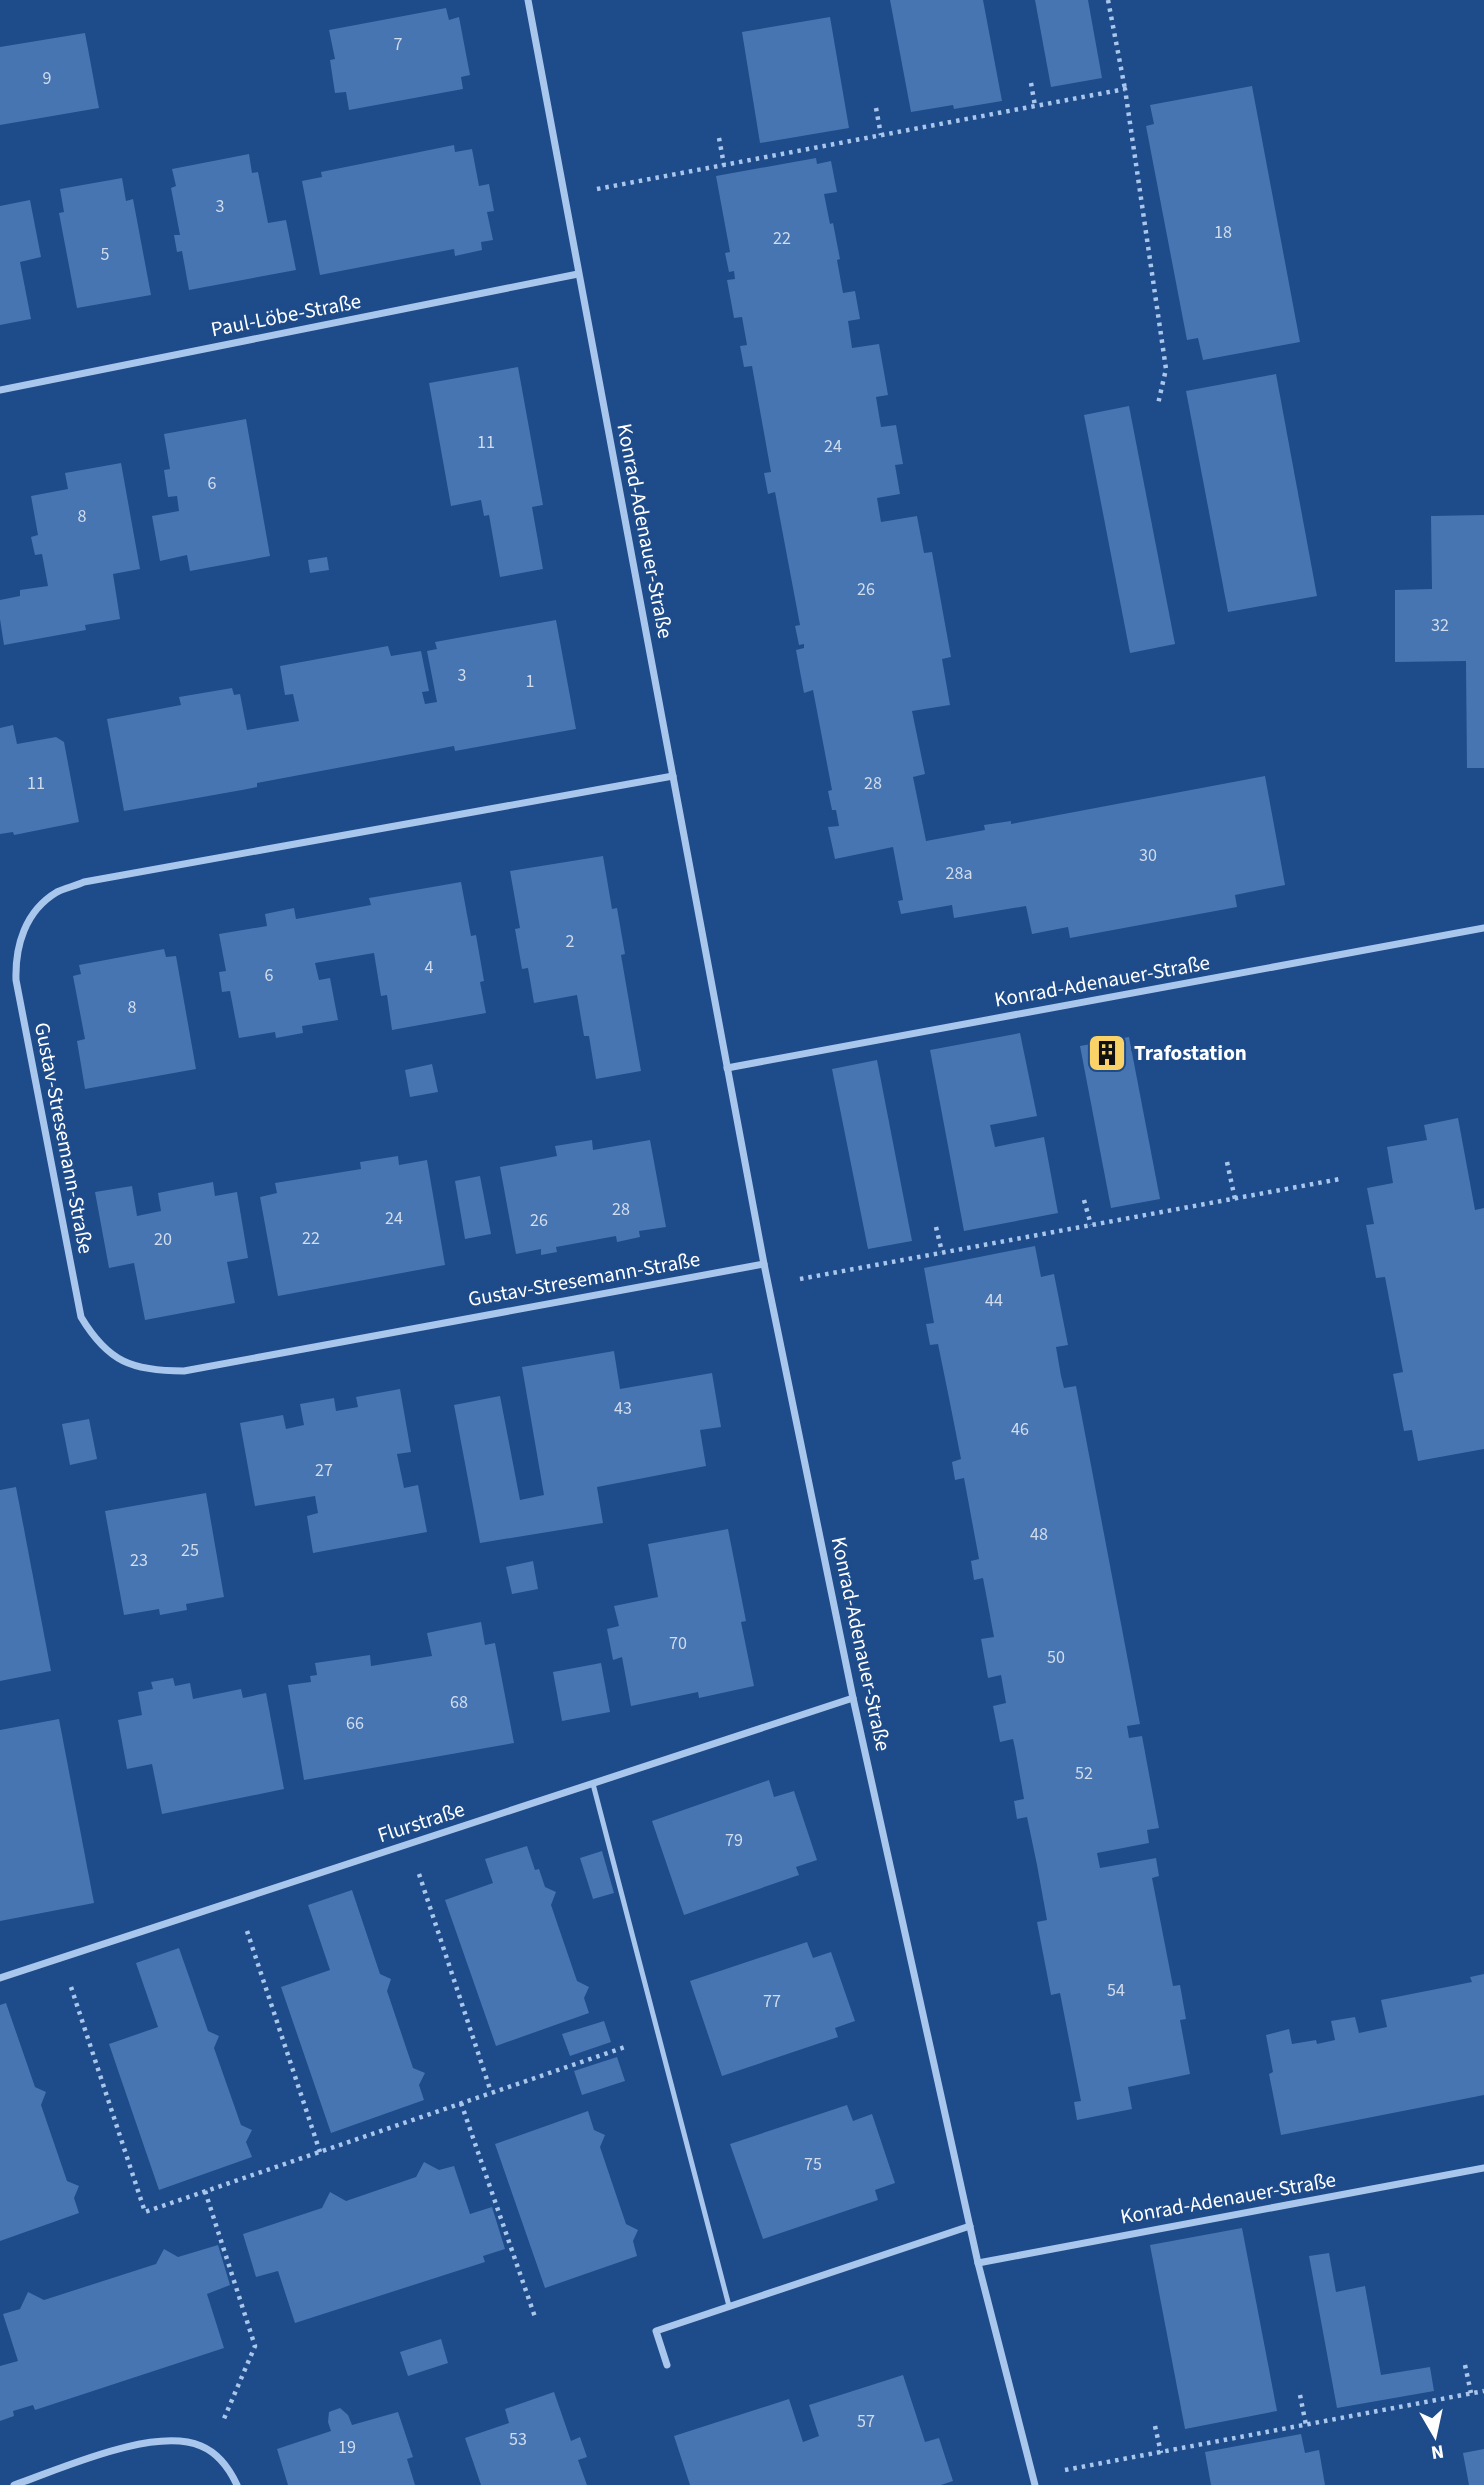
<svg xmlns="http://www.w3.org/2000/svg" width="1484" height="2485" viewBox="0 0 1484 2485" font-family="'Source Sans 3',sans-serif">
<rect width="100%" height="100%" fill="#1e4b8a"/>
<g fill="#4675b2">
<polygon points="890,0 983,0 1002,101 954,109 953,105 911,112"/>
<polygon points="1035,0 1088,0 1102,78 1051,87"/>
<polygon points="446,8 449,20 459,17 470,75 461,77 463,89 349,110 346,92 335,93 330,60 335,59 329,30"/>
<polygon points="830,17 849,128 760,143 742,32"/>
<polygon points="85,33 99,108 0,125 0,47"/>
<polygon points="1252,86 1300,342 1203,360 1198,338 1187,340 1146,126 1154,124 1150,105"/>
<polygon points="454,145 455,152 472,149 479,186 489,184 494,211 487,212 493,240 481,242 482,250 455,256 454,249 320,275 302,181 322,177 321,172"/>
<polygon points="249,154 252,173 258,172 268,223 286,220 296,270 189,290 182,251 177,252 174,235 180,235 171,188 176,186 172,169"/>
<polygon points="816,158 817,164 831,161 837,192 824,194 830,224 833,223 840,259 837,260 843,293 855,291 860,319 848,321 852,348 879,344 888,395 876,397 881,427 896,425 903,464 895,465 900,494 877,498 881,522 917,516 924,553 932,552 951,657 942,659 950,705 912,711 925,774 913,777 926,841 985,830 984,825 1011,821 1011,824 1265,776 1285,885 1235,895 1237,907 1070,938 1068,927 1032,934 1026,906 954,918 952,905 901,914 898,901 903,900 893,847 835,859 828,827 839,826 836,810 832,810 828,791 832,790 813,690 804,693 796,650 804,648 804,644 799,645 795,626 800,625 775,492 768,494 764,473 771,472 752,366 744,367 740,346 747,345 742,317 734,318 727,280 735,279 734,271 729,272 725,253 730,252 716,176"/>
<polygon points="122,178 126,201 133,199 151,295 77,308 59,213 64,212 60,189"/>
<polygon points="30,200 41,257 20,262 31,319 0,325 0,206"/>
<polygon points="518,367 543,505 532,507 543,569 500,577 489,515 484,516 481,500 451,506 429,383"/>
<polygon points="1276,374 1317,596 1228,612 1186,391"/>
<polygon points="1129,406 1175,644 1130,653 1084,415"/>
<polygon points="246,419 270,556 190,571 187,555 160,561 152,516 179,511 177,496 168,497 164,470 170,469 164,434"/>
<polygon points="121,463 140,569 113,574 120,619 85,625 86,630 4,645 0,619 0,600 20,596 20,590 48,586 42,554 35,555 31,537 38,535 31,496 68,489 65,473"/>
<polygon points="1484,515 1484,768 1467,768 1466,661 1395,662 1395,590 1432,589 1431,516"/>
<polygon points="327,557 329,570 310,573 308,560"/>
<polygon points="556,620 576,729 455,751 454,746 257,783 257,787 242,790 124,811 107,719 181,705 179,697 232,688 234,695 240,694 247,730 299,721 293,694 285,695 280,666 388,646 391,656 421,651 429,691 422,692 425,704 437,702 427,651 437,649 435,642"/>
<polygon points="13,725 17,744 56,737 64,742 79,822 14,835 13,832 0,834 0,728"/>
<polygon points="603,856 612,909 617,908 625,954 621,955 641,1071 596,1079 589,1036 584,1036 577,995 534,1003 528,968 522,969 515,929 520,928 510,871"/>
<polygon points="461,882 471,936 476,935 484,981 480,982 486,1013 392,1030 387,995 381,996 374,953 315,963 319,980 330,978 338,1020 302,1026 303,1033 276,1038 275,1032 239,1038 230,991 222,992 219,972 226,971 219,934 267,926 265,914 294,908 296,919 307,917 371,905 369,898"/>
<polygon points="164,949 166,957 176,956 196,1069 85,1089 77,1041 85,1039 73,976 81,974 79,965"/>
<polygon points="1020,1033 1037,1116 990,1125 995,1147 1044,1137 1058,1213 964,1231 930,1050"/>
<polygon points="1129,1037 1160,1199 1111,1208 1080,1046"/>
<polygon points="877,1060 912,1241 868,1249 832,1069"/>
<polygon points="432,1064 438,1092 410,1097 405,1070"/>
<polygon points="1458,1118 1475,1210 1484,1208 1484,1449 1418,1461 1412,1430 1404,1431 1393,1374 1403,1372 1385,1277 1376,1278 1366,1225 1374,1224 1367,1188 1393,1183 1387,1147 1427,1140 1424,1125"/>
<polygon points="592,1140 593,1150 650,1140 666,1227 639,1231 640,1237 617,1242 616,1236 556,1247 557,1252 541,1255 541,1249 516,1254 500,1167 557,1156 555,1146"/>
<polygon points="398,1156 399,1165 427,1160 445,1265 278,1296 260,1197 277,1193 275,1183 361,1169 360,1162"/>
<polygon points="480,1176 491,1234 465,1239 455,1181"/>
<polygon points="213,1182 215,1196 237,1192 248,1258 227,1262 235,1303 145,1320 134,1263 109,1268 95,1192 132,1186 137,1216 161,1211 158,1193"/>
<polygon points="1035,1246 1041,1277 1054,1274 1068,1345 1056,1347 1061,1376 1064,1388 1076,1386 1140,1724 1127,1726 1129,1738 1142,1736 1159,1828 1147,1830 1149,1843 1097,1853 1100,1868 1156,1858 1159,1876 1152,1878 1173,1986 1180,1985 1186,2019 1180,2020 1190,2074 1128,2087 1132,2109 1077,2120 1074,2102 1081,2101 1060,1993 1051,1995 1037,1922 1047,1920 1037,1865 1027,1817 1017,1819 1014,1801 1024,1799 1015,1748 1013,1739 1000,1742 993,1706 1006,1703 1001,1675 988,1678 981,1639 994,1637 983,1578 974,1580 971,1561 979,1559 964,1478 955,1480 952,1462 961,1459 949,1398 938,1344 930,1345 926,1324 934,1323 924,1268"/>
<polygon points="614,1351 620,1389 712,1373 721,1427 700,1430 706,1466 597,1487 603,1523 480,1543 454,1405 500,1396 520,1500 544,1495 522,1367"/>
<polygon points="400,1389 411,1452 397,1454 404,1488 418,1485 427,1532 313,1553 307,1516 318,1513 315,1496 255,1506 240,1423 283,1415 286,1429 304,1425 300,1404 334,1398 336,1411 358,1407 356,1397"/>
<polygon points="89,1419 97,1459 70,1465 62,1424"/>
<polygon points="16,1487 51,1671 0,1681 0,1490"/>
<polygon points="206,1493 224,1597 186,1604 187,1610 160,1615 159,1609 124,1615 105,1511"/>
<polygon points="728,1529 746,1621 741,1622 754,1686 699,1698 698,1692 631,1706 622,1657 613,1660 607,1629 619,1626 614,1606 658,1597 648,1544"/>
<polygon points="533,1561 538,1589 512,1594 506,1567"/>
<polygon points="481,1622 485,1645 495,1643 514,1743 304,1780 288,1685 311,1682 310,1676 317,1675 315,1663 370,1655 371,1666 432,1656 427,1633"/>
<polygon points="601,1663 610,1712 562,1721 553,1672"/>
<polygon points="173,1678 175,1686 190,1683 193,1699 241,1689 243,1698 266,1693 284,1789 162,1814 152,1764 127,1769 118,1720 142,1715 138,1692 153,1689 151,1682"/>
<polygon points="59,1719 94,1903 0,1921 0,1730"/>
<polygon points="769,1780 774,1797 794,1791 817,1860 796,1867 799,1875 684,1915 652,1821"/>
<polygon points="527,1846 535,1870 539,1869 545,1887 556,1892 551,1905 577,1981 589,1987 584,1998 589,2013 496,2046 445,1900 493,1883 485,1859"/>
<polygon points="602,1851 614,1893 593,1899 580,1858"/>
<polygon points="352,1890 380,1974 391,1979 387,1991 413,2068 425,2073 419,2085 424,2100 331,2133 281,1987 330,1970 308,1905"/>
<polygon points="807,1942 813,1958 831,1952 855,2021 835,2028 838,2037 722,2076 690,1981"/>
<polygon points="179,1948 208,2031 219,2036 214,2048 241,2125 252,2130 246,2142 252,2157 159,2190 109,2044 158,2027 136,1963"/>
<polygon points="1484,1974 1484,2095 1281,2135 1269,2074 1273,2072 1266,2035 1289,2029 1292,2044 1316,2040 1317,2044 1335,2040 1331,2021 1355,2017 1359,2033 1387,2027 1381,2000 1472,1982 1470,1977"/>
<polygon points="6,2003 35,2087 46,2092 41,2105 67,2181 79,2186 74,2198 79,2213 0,2241 0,2005"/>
<polygon points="604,2021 611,2042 570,2056 562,2034"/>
<polygon points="617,2057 625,2081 582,2095 574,2071"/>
<polygon points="847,2105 853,2121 872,2114 895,2183 875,2190 878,2200 763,2239 730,2144"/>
<polygon points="588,2111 594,2130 605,2135 600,2147 626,2224 638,2230 633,2241 637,2256 545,2288 495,2144"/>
<polygon points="424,2162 439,2170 454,2166 470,2214 492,2207 505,2249 483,2256 485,2262 295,2323 278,2271 256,2277 243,2234 322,2208 330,2192 346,2201 416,2177"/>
<polygon points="1242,2228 1277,2411 1185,2429 1150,2245"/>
<polygon points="218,2245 230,2285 207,2294 224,2348 35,2410 33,2405 13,2411 14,2416 0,2421 0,2366 18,2361 3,2314 20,2309 28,2292 44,2300 156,2264 164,2249 178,2257"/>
<polygon points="1329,2253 1336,2292 1365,2286 1381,2375 1430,2367 1434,2391 1337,2408 1309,2256"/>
<polygon points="441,2339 448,2363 408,2376 400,2352"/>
<polygon points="903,2375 925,2442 939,2438 953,2481 941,2485 690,2485 674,2436 789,2399 803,2442 819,2436 809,2405"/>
<polygon points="554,2392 571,2441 580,2437 587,2457 578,2460 587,2485 481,2485 465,2438 509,2423 505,2409"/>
<polygon points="340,2408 348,2415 352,2425 398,2412 413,2457 407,2459 415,2485 288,2485 277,2449 331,2431 328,2422 329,2412"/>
<polygon points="1301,2434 1305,2453 1319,2450 1325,2485 1211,2485 1205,2452"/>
<polygon points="1484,2449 1484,2485 1469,2485 1463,2453"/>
</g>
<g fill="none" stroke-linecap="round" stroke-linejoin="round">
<g stroke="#a9c6ec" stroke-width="4.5" stroke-dasharray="3.5 5" stroke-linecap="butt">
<polyline points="1108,0 1125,89"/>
<polyline points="1031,83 1035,106"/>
<polyline points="876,108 881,135"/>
<polyline points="719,138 724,165"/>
<polyline points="597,189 1125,89 1166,369 1158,404"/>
<polyline points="1227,1162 1235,1199"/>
<polyline points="1084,1200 1091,1225"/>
<polyline points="936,1227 942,1252"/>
<polyline points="800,1279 1340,1179"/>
<polyline points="419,1874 491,2092"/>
<polyline points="247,1931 320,2152"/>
<polyline points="71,1987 145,2212 628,2046"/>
<polyline points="461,2103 535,2317"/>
<polyline points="205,2191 255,2346 223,2421"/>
<polyline points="1465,2365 1471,2393"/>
<polyline points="1300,2395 1306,2425"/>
<polyline points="1155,2426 1161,2453"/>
<polyline points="1065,2470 1484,2391"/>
</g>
<polyline stroke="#a9c6ec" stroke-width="5" points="593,1784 729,2306"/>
<g stroke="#a9c6ec" stroke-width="7">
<polyline points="528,0 764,1264 853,1698 978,2263 1035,2485"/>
<polyline points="0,390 578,274"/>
<path d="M 673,776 L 84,882 C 75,886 65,888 57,892 C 25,911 15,946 16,980 L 81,1317 C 108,1362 132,1371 184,1371 L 764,1264"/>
<polyline points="727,1068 1484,928"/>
<polyline points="0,1978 853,1698"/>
<polyline points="978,2263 1484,2168"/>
<polyline points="667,2365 656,2331 970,2226"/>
<path d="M 14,2485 C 61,2469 154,2426 201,2446 C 218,2453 230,2470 237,2485"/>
</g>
</g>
<defs>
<g id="building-square" transform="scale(2.0125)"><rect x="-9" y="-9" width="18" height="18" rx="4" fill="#fad368" stroke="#1e4b8a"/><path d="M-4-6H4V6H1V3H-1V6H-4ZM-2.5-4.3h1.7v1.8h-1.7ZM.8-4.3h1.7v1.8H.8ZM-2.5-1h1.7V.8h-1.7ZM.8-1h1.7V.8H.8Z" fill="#111"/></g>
</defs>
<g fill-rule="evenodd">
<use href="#building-square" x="1107" y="1053"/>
</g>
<g text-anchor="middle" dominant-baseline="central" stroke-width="7" stroke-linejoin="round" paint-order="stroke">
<g font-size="18" fill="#d1dcec">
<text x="398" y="44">7</text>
<text x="47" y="78">9</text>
<text x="220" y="206">3</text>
<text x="1223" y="232">18</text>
<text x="782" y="238">22</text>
<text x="105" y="254">5</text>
<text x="486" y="442">11</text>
<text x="833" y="446">24</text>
<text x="212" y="483">6</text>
<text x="82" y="516">8</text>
<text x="866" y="589">26</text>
<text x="1440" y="625">32</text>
<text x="462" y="675">3</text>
<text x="530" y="681">1</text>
<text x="36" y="783">11</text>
<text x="873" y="783">28</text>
<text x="1148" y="855">30</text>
<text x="959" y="873">28a</text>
<text x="570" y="941">2</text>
<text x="429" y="967">4</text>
<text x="269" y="975">6</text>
<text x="132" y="1007">8</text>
<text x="621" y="1209">28</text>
<text x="394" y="1218">24</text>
<text x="539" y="1220">26</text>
<text x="311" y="1238">22</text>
<text x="163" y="1239">20</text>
<text x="994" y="1300">44</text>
<text x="623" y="1408">43</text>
<text x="1020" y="1429">46</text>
<text x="324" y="1470">27</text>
<text x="1039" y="1534">48</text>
<text x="190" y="1550">25</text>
<text x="139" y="1560">23</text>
<text x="678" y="1643">70</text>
<text x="1056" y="1657">50</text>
<text x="459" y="1702">68</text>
<text x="355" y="1723">66</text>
<text x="1084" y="1773">52</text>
<text x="734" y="1840">79</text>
<text x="1116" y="1990">54</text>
<text x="772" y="2001">77</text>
<text x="813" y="2164">75</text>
<text x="866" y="2421">57</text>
<text x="518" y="2439">53</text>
<text x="347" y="2447">19</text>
</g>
<g font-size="21" fill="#fff" stroke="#1e4b8a">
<text transform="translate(286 315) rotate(-11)">Paul-Löbe-Straße</text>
<text transform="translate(645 531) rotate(79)">Konrad-Adenauer-Straße</text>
<text transform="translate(1102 981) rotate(-10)">Konrad-Adenauer-Straße</text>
<text transform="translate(64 1138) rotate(79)">Gustav-Stresemann-Straße</text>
<text transform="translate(584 1279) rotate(-10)">Gustav-Stresemann-Straße</text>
<text transform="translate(861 1644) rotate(78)">Konrad-Adenauer-Straße</text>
<text transform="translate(421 1822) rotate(-18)">Flurstraße</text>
<text transform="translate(1228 2198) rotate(-10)">Konrad-Adenauer-Straße</text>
</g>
<g font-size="21" font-weight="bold" fill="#fff" stroke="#1e4b8a" text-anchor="start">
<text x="1134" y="1053">Trafostation</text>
</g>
</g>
<g transform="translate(1435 2436) rotate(171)" stroke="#1e4b8a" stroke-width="5" paint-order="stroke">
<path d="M0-5L12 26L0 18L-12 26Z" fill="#ffffff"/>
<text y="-10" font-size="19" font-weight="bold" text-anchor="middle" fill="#ffffff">N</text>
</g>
</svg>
